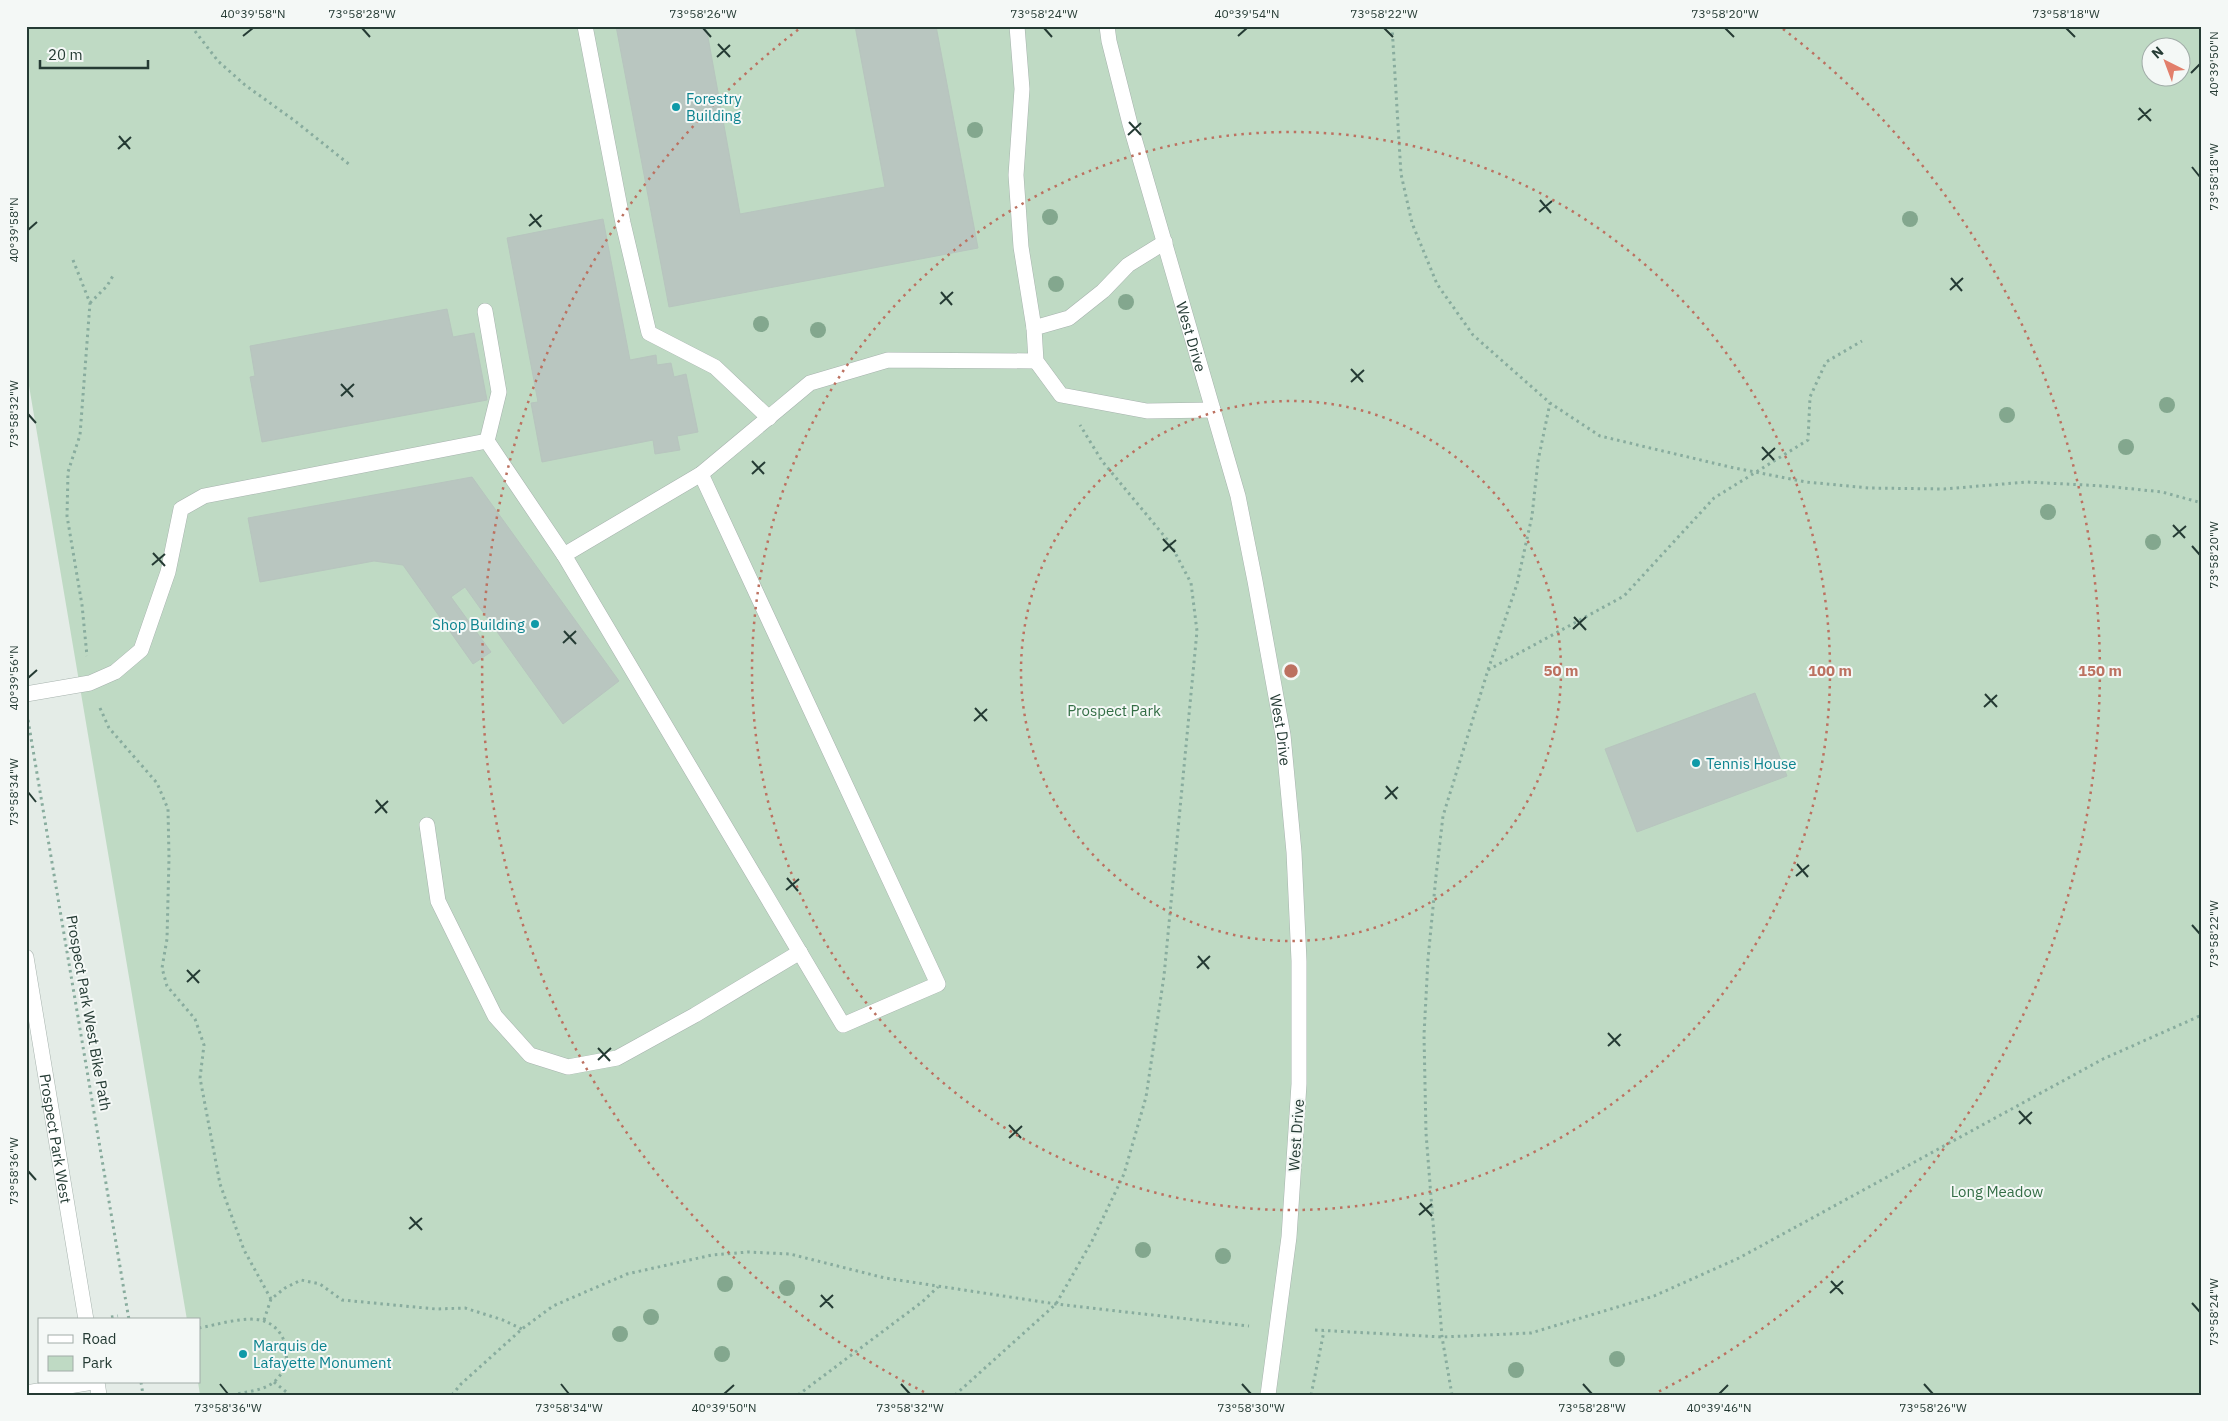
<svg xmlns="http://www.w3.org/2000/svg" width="2228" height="1421" viewBox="0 0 2228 1421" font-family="'IBM Plex Sans',sans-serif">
<rect width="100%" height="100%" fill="#e4ece7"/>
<path fill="#bfdac4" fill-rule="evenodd" d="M 26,26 L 2202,26 L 2202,1395 L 200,1395 L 198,1382 L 199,1320 L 187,1320 L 26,368 ZM 2150,48 L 2180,48 L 2180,78 L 2150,78 Z"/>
<g fill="#b9c6c0" stroke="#b7c5be">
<polygon points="616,26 706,26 740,214 885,187 855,26 936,26 978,248 669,307"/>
<polygon points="603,219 630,360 656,355 657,365 671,363 674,377 686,374 698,432 677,436 680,450 655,454 653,440 542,462 531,403 538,402 507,238"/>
<polygon points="447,309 453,337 474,333 487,400 262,442 250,377 255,376 250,346"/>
<polygon points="472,477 619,681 563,724 465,587 451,597 491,652 473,664 403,565 374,561 260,582 248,518"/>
<polygon points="1755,693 1787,776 1637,832 1605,749"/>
</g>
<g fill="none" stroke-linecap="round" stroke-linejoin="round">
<g stroke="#a7b3ae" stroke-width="16">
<g id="service">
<polyline points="585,26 623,223 649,333 715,367 769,418"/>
<polyline points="1017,26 1022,89 1016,175 1021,247 1034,328"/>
<polyline points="1165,242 1128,265 1103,291 1069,318 1034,328 1036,361 1061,395 1147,411 1213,410"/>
<polyline points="485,311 499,392 487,441"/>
<polyline points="564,555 701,474 810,383 888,360 1036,361"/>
<polyline points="26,694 90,683 115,672 141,650 168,572 181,509 204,496 487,441 564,555 843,1025 938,984 701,474"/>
<polyline points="427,825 438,901 495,1016 530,1055 568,1067 617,1058 695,1015 800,952"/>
</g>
</g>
<g stroke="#a7b3ae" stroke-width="16">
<g id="pedestrian">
<path id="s1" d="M 1107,26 L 1109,41 L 1130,124 L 1238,496 L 1255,581 L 1283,735 L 1294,852 L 1299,961 L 1299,1084 L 1289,1237 L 1268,1395"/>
</g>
</g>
<g stroke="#a7b3ae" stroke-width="16">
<g id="tertiary">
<path id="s2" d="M 26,957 L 86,1320"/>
<polyline points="97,1382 99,1395"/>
<polyline points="26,1393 93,1382"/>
</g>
</g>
<g stroke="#88ac9e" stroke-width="3" stroke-dasharray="2.5 4" stroke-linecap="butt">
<polyline points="191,26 218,61 245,85 295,121 350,165"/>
<polyline points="1392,26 1401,174 1412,223 1437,284 1473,335 1550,403 1600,436 1730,467 1806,482 1869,488 1944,489 2027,482 2104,486 2162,492 2202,503"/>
<polyline points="73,260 90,303 80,435 68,472 67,516 82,605 87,656"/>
<polyline points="90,303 107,286 114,274"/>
<polyline points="1488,670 1624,596 1714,498 1808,440 1810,397 1826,362 1862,341"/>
<polyline points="100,708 109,728 157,783 168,809 169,858 167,939 162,968 167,986 195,1019 204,1045 200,1078 220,1184 244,1250 271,1299"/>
<polyline points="28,720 129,1320"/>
<polyline points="111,1317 118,1316"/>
<polyline points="264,1320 271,1299 285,1288 301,1280 320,1284 342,1300 436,1309 465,1308 503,1320 522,1329"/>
<path d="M 199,1328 C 216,1325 248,1315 264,1321 C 289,1330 294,1364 275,1381 C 264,1391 245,1392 231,1395"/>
<polyline points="1315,1330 1442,1337 1531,1333 1654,1296 1739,1258 2103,1059 2202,1015"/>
<polyline points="141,1382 143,1395"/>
<polyline points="274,1382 290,1395"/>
<polyline points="452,1395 461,1384 522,1329 553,1306 627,1274 712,1255 748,1252 790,1254 885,1278 1056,1304 1249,1326"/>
<polyline points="798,1395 922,1302 938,1287"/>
<polyline points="955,1395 1056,1304 1092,1241 1124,1174 1146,1097 1164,976 1197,631 1191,583 1170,543 1102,461 1080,425"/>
<polyline points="1311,1395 1324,1331"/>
<polyline points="1452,1395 1442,1337 1426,1133 1424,1035 1428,959 1436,876 1443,816 1488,670 1517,584 1532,516 1538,461 1550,403"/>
</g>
<use href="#service" stroke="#fff" stroke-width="15"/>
<use href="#pedestrian" stroke="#fff" stroke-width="15"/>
<use href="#tertiary" stroke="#fff" stroke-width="15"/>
</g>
<g fill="#83a78e">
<circle cx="975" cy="130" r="8"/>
<circle cx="1050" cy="217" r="8"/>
<circle cx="1910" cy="219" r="8"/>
<circle cx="1056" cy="284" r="8"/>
<circle cx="1126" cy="302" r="8"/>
<circle cx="761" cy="324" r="8"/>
<circle cx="818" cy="330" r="8"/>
<circle cx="2167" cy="405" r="8"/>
<circle cx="2007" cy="415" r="8"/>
<circle cx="2126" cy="447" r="8"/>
<circle cx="2048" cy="512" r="8"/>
<circle cx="2153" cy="542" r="8"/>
<circle cx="1143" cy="1250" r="8"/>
<circle cx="1223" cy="1256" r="8"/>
<circle cx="725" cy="1284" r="8"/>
<circle cx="787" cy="1288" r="8"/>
<circle cx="651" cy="1317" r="8"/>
<circle cx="620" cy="1334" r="8"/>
<circle cx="722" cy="1354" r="8"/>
<circle cx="1617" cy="1359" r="8"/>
<circle cx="1516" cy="1370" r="8"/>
</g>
<path fill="none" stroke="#253b34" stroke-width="2" d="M 362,28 L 370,37M 703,28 L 711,37M 1044,28 L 1052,37M 1384,28 L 1393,37M 1725,28 L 1734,37M 2066,28 L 2075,37M 243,36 L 253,28M 1238,36 L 1247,28M 718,44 L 730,57M 717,57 L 730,45M 2191,73 L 2200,64M 2139,108 L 2151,121M 2138,120 L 2151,109M 1129,122 L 1141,135M 1128,135 L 1141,123M 119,136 L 130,149M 118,149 L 131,137M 2192,167 L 2200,177M 1540,200 L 1551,213M 1539,212 L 1552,201M 530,214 L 541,227M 529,226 L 542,215M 28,230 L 37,222M 1951,278 L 1962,291M 1950,290 L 1963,278M 941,292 L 952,305M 940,304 L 953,292M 1351,369 L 1363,382M 1351,382 L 1364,370M 341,384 L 353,397M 341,396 L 354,384M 28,414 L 36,423M 1762,447 L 1774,460M 1762,460 L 1775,448M 752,461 L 764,474M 752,474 L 765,462M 2173,525 L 2185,538M 2173,537 L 2186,526M 1163,539 L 1175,552M 2192,546 L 2200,555M 1163,551 L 1176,540M 153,553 L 165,566M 152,565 L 165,554M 1574,617 L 1586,630M 1573,629 L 1586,617M 564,631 L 576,644M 563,643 L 576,631M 28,678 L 37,670M 1985,694 L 1997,707M 1984,707 L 1997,695M 975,708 L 987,721M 974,721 L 987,709M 1386,786 L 1397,799M 28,792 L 36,802M 1385,799 L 1398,787M 376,800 L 387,813M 375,813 L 388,801M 1797,864 L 1808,877M 1796,876 L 1809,865M 787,878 L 798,891M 786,890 L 799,879M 2192,925 L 2200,934M 1198,956 L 1209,969M 1197,968 L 1210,956M 187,970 L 199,983M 187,982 L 200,970M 1608,1033 L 1620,1046M 1608,1046 L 1621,1034M 598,1048 L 610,1061M 598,1060 L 611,1048M 2019,1111 L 2031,1124M 2019,1124 L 2032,1112M 1009,1125 L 1021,1138M 1009,1138 L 1022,1126M 28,1171 L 36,1180M 1420,1203 L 1432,1216M 1419,1215 L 1432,1204M 410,1217 L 422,1230M 409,1229 L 422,1218M 1831,1281 L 1843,1294M 1830,1293 L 1843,1281M 821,1295 L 833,1308M 2192,1303 L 2200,1312M 820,1307 L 833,1295M 220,1384 L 228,1394M 561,1384 L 569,1394M 901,1384 L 910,1394M 1242,1384 L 1251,1394M 1583,1384 L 1592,1394M 1924,1384 L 1933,1394M 724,1394 L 734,1385M 1719,1394 L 1728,1385"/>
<g fill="none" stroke="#bc7160" stroke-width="2.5" stroke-dasharray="2.5 5">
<circle cx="1291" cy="671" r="270"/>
<circle cx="1291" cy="671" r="539"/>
<path d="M924 1392A809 809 0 0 1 799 29M1783 29A809 809 0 0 1 1658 1392"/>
</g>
<g fill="#0f9aa8" stroke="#f4f8f6" stroke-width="2">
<circle cx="676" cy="107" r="5"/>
<circle cx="535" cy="624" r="5"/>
<circle cx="1696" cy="763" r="5"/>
<circle cx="243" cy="1354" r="5"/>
</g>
<g text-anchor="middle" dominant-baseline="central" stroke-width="4" stroke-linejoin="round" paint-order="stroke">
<g font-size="15" fill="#0d838f" stroke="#f4f8f6" text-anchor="start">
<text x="686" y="98">Forestry<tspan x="686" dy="17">Building</tspan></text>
<text x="525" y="624" text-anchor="end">Shop Building</text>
<text x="1706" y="763">Tennis House</text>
<text x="253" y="1345">Marquis de<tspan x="253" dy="17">Lafayette Monument</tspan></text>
</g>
<g font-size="15" fill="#253b34" stroke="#f4f8f6">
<text stroke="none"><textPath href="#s1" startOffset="322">West Drive</textPath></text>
<text stroke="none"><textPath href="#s1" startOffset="726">West Drive</textPath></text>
<text transform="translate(89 1013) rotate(80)">Prospect Park West Bike Path</text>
<text transform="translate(1296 1135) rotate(-86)">West Drive</text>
<text stroke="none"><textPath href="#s2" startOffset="184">Prospect Park West</textPath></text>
</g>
<g font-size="15" fill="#346e46" stroke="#f4f8f6">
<text x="1114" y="710">Prospect Park</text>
<text x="1997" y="1191">Long Meadow</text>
</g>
</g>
<circle cx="1291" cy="671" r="8" fill="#bc7160" stroke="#f4f8f6" stroke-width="2.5"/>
<g font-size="15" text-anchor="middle" font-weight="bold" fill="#bc7160" stroke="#f4f8f6" stroke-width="4" stroke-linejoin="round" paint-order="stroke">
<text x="1561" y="676">50 m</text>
<text x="1830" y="676">100 m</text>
<text x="2100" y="676">150 m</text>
</g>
<rect width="2228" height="1421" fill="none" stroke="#f4f8f6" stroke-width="55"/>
<rect x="38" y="1318" width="162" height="65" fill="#f4f8f6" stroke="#a1aca8"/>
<rect x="48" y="1335" width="25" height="8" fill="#ffffff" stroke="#a1aca8"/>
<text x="82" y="1344" font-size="15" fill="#253b34">Road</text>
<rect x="48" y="1356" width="25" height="15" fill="#bfdac4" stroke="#a1aca8"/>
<text x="82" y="1368" font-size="15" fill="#253b34">Park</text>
<g transform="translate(2166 62) rotate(318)"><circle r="24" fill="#f4f8f6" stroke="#a1aca8"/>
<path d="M0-4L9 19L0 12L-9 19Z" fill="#e27f6b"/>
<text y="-8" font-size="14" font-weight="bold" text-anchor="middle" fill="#253b34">N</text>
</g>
<path d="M40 60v8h108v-8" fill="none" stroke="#253b34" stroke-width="2.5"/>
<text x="48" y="60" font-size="15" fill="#253b34" stroke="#f4f8f6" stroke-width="4" paint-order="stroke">20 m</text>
<rect x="28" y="28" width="2172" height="1366" fill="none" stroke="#253b34" stroke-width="2"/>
<g font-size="12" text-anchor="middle" fill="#253b34">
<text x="253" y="18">40°39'58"N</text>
<text x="362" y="18">73°58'28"W</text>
<text x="703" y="18">73°58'26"W</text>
<text x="1044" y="18">73°58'24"W</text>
<text x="1247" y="18">40°39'54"N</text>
<text x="1384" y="18">73°58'22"W</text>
<text x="1725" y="18">73°58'20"W</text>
<text x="2066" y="18">73°58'18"W</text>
<text transform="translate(2214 64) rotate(-90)" y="4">40°39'50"N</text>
<text transform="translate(2214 177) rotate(-90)" y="4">73°58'18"W</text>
<text transform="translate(14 230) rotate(-90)" y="4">40°39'58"N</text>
<text transform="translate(14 414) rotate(-90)" y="4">73°58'32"W</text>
<text transform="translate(2214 555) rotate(-90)" y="4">73°58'20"W</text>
<text transform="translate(14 678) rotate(-90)" y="4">40°39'56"N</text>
<text transform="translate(14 792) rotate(-90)" y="4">73°58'34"W</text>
<text transform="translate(2214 934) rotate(-90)" y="4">73°58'22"W</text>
<text transform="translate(14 1171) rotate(-90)" y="4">73°58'36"W</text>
<text transform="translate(2214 1312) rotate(-90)" y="4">73°58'24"W</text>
<text x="228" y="1412">73°58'36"W</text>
<text x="569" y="1412">73°58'34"W</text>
<text x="724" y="1412">40°39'50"N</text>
<text x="910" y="1412">73°58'32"W</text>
<text x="1251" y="1412">73°58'30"W</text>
<text x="1592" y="1412">73°58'28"W</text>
<text x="1719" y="1412">40°39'46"N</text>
<text x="1933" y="1412">73°58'26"W</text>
</g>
</svg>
